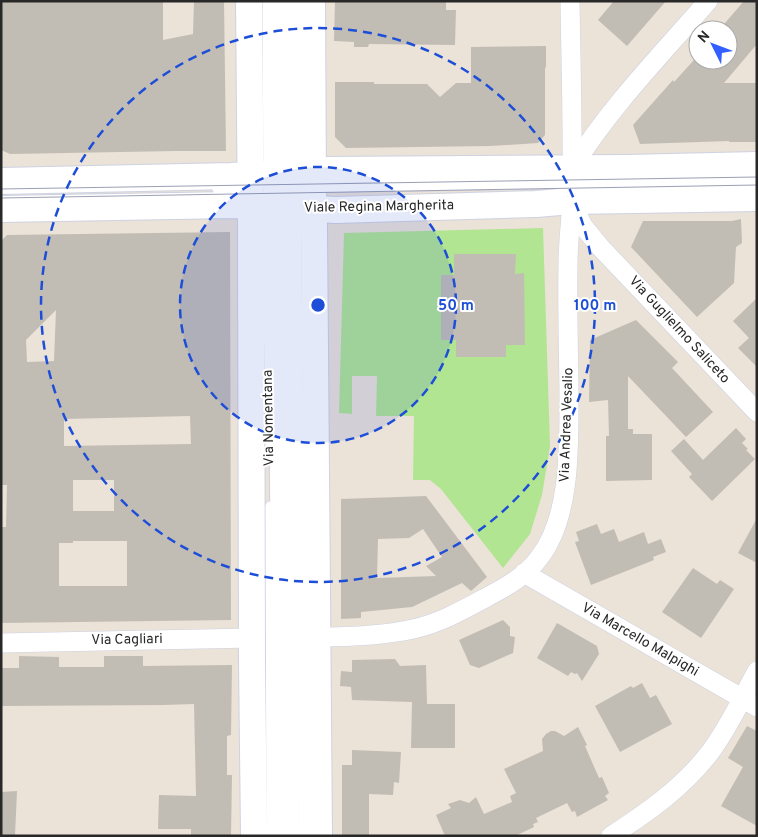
<svg xmlns="http://www.w3.org/2000/svg" width="758" height="837" viewBox="0 0 758 837" font-family="Overpass,sans-serif">
<rect width="100%" height="100%" fill="#ebe2d8"/>
<polygon fill="#b1e592" points="543,228 550,446 542,495 530,534 503,568 441,489 430,480 413,480 414,416 376,416 377,376 352,376 352,414 339,413 344,233"/>
<g fill="#c2bdb4" fill-rule="evenodd">
<polygon points="1,1 163,1 163,40 193,34 194,1 224,1 226,151 176,151 10,154 1,150"/>
<polygon points="335,1 446,1 446,10 456,10 455,45 369,44 368,47 354,47 354,42 334,41"/>
<polygon points="614,1 666,1 627,46 598,20"/>
<polygon points="744,1 757,1 757,44 724,83 757,83 757,142 729,142 729,141 640,144 633,125 673,80 674,82 694,60 728,60 728,30 719,30"/>
<polygon points="546,46 546,67 545,68 545,135 538,143 490,146 346,148 335,137 335,82 374,82 374,84 427,84 440,97 456,83 471,83 471,47"/>
<polygon points="741,219 742,243 736,247 734,283 697,317 631,247 643,221 732,221"/>
<path d="M 230,232 L 231,620 L 1,623 L 1,527 L 6,527 L 7,485 L 1,485 L 1,241 L 7,235 ZM 56,310 L 54,361 L 27,362 L 26,340 ZM 190,416 L 191,444 L 64,446 L 64,419 ZM 73,480 L 114,480 L 114,511 L 73,511 ZM 73,541 L 127,541 L 127,586 L 59,586 L 59,543 L 73,543 Z"/>
<polygon points="454,254 516,254 515,274 524,273 525,345 506,345 506,357 456,357 456,340 441,340 441,275 454,275"/>
<polygon points="757,298 757,367 738,348 749,338 733,321"/>
<polygon points="636,320 678,362 672,368 713,412 686,437 628,376 628,429 633,429 633,434 652,434 652,480 606,481 606,436 609,436 608,400 589,402 590,340"/>
<polygon points="736,428 746,439 742,443 748,449 746,450 755,459 712,501 689,477 692,474 671,451 684,439 703,460"/>
<path d="M 426,496 L 487,577 L 471,591 L 462,583 L 412,607 L 361,612 L 361,618 L 341,619 L 341,499 ZM 423,529 L 442,557 L 426,566 L 436,576 L 377,578 L 378,539 L 409,538 Z"/>
<polygon points="757,518 757,563 738,553"/>
<polygon points="597,524 601,534 614,529 619,542 644,532 648,544 661,539 666,552 653,557 654,560 591,585 575,542 579,541 576,532"/>
<polygon points="693,568 717,584 720,580 734,589 701,638 662,612"/>
<polygon points="503,620 510,627 510,636 515,637 513,653 479,668 470,665 459,640"/>
<polygon points="557,623 597,646 599,654 582,681 577,673 575,674 571,672 568,676 537,658"/>
<polygon points="19,656 59,657 59,667 104,667 104,656 143,656 143,666 232,665 231,735 227,736 227,775 232,775 231,836 191,836 191,829 158,829 159,795 196,796 194,704 164,705 1,706 1,668 19,668"/>
<polygon points="395,659 400,666 426,665 427,704 455,704 455,748 411,748 412,702 352,700 351,687 340,686 341,671 352,672 352,660"/>
<polygon points="642,683 650,698 656,695 672,724 620,752 595,706 631,686 633,688"/>
<polygon points="747,726 757,731 757,826 721,806 743,767 728,758"/>
<polygon points="578,727 587,745 585,746 599,778 602,777 609,793 605,796 608,800 577,817 575,811 572,812 567,803 536,818 538,822 533,824 534,827 515,836 445,836 436,815 451,808 448,804 460,800 469,803 476,797 484,814 512,802 510,796 516,793 504,769 543,751 542,739 546,734 551,731 555,731 564,736"/>
<polygon points="352,750 401,752 399,783 394,782 393,795 369,794 369,836 342,836 342,765 352,765"/>
<polygon points="17,791 15,836 1,836 1,792"/>
</g>
<g fill="none" stroke-linecap="round" stroke-linejoin="round">
<g stroke="#ced2e2" stroke-width="10">
<g id="lane">
<polyline points="267,1 268,193 267,228 270,446"/>
<polyline points="296,1 296,172 303,836"/>
<polyline points="315,188 757,181"/>
<polyline points="217,189 249,189"/>
<polyline points="270,506 271,836"/>
</g>
</g>
<g stroke="#ced2e2" stroke-width="20">
<g id="street">
<path d="M 572,168 C 610,107 661,55 708,1"/>
<polyline points="572,203 583,226 601,248 757,412"/>
<polyline points="524,573 757,707"/>
<path d="M 317,637 C 348,637 382,636 413,629 C 440,623 463,610 487,597 C 506,587 526,576 539,558 C 570,519 569,450 569,402 C 569,356 567,310 568,264 C 568,243 571,221 572,200 C 573,133 571,67 570,1"/>
<polyline points="1,643 252,638"/>
<path d="M 611,836 C 648,812 684,787 711,751 C 729,727 742,698 757,671"/>
</g>
</g>
<g stroke="#ced2e2" stroke-width="28">
<g id="secondary">
<polyline points="249,1 251,229 252,661 254,836"/>
<polyline points="282,1 283,149 281,243 286,836"/>
<polyline points="312,1 313,188 314,227 319,836"/>
<polyline points="1,181 231,176 326,170 626,168 757,165"/>
<polyline points="1,209 232,205 336,210 536,204 572,201 757,198"/>
</g>
</g>
<use href="#lane" stroke="#fff" stroke-width="9"/>
<use href="#street" stroke="#fff" stroke-width="19"/>
<use href="#secondary" stroke="#fff" stroke-width="26"/>
<g stroke="#9ba0b3" stroke-width="1">
<polyline points="1,189 757,177"/>
<polyline points="1,198 757,185"/>
</g>
</g>
<circle cx="318" cy="305" r="138" fill="#1d4ed8" fill-opacity=".12"/>
<g fill="none" stroke="#1d4ed8" stroke-width="2.5" stroke-dasharray="9 6">
<circle cx="318" cy="305" r="138"/>
<circle cx="318" cy="305" r="277"/>
</g>
<g text-anchor="middle" dominant-baseline="central" stroke-width="4" stroke-linejoin="round" paint-order="stroke">
<g font-size="14" fill="#282828" stroke="#fff">
<text transform="translate(379 207) rotate(-1)">Viale Regina Margherita</text>
<text transform="translate(679 330) rotate(47)">Via Guglielmo Saliceto</text>
<text transform="translate(269 418) rotate(-91)">Via Nomentana</text>
<text transform="translate(567 425) rotate(-88)">Via Andrea Vesalio</text>
<text transform="translate(127 640) rotate(-1)">Via Cagliari</text>
<text transform="translate(640 640) rotate(30)">Via Marcello Malpighi</text>
</g>
</g>
<circle cx="318" cy="305" r="8" fill="#1d4ed8" stroke="#fff" stroke-width="2.5"/>
<g font-size="15" text-anchor="middle" font-weight="bold" fill="#1d4ed8" stroke="#fff" stroke-width="4" stroke-linejoin="round" paint-order="stroke">
<text x="456" y="310">50 m</text>
<text x="595" y="310">100 m</text>
</g>
<rect width="758" height="837" fill="none" stroke="#282828" stroke-width="5"/>
<g transform="translate(713 45) rotate(312)"><circle r="24" fill="#ffffff" stroke="#a9a9a9"/>
<path d="M0-4L9 19L0 12L-9 19Z" fill="#325fff"/>
<text y="-8" font-size="14" font-weight="bold" text-anchor="middle" fill="#282828">N</text>
</g>
</svg>
